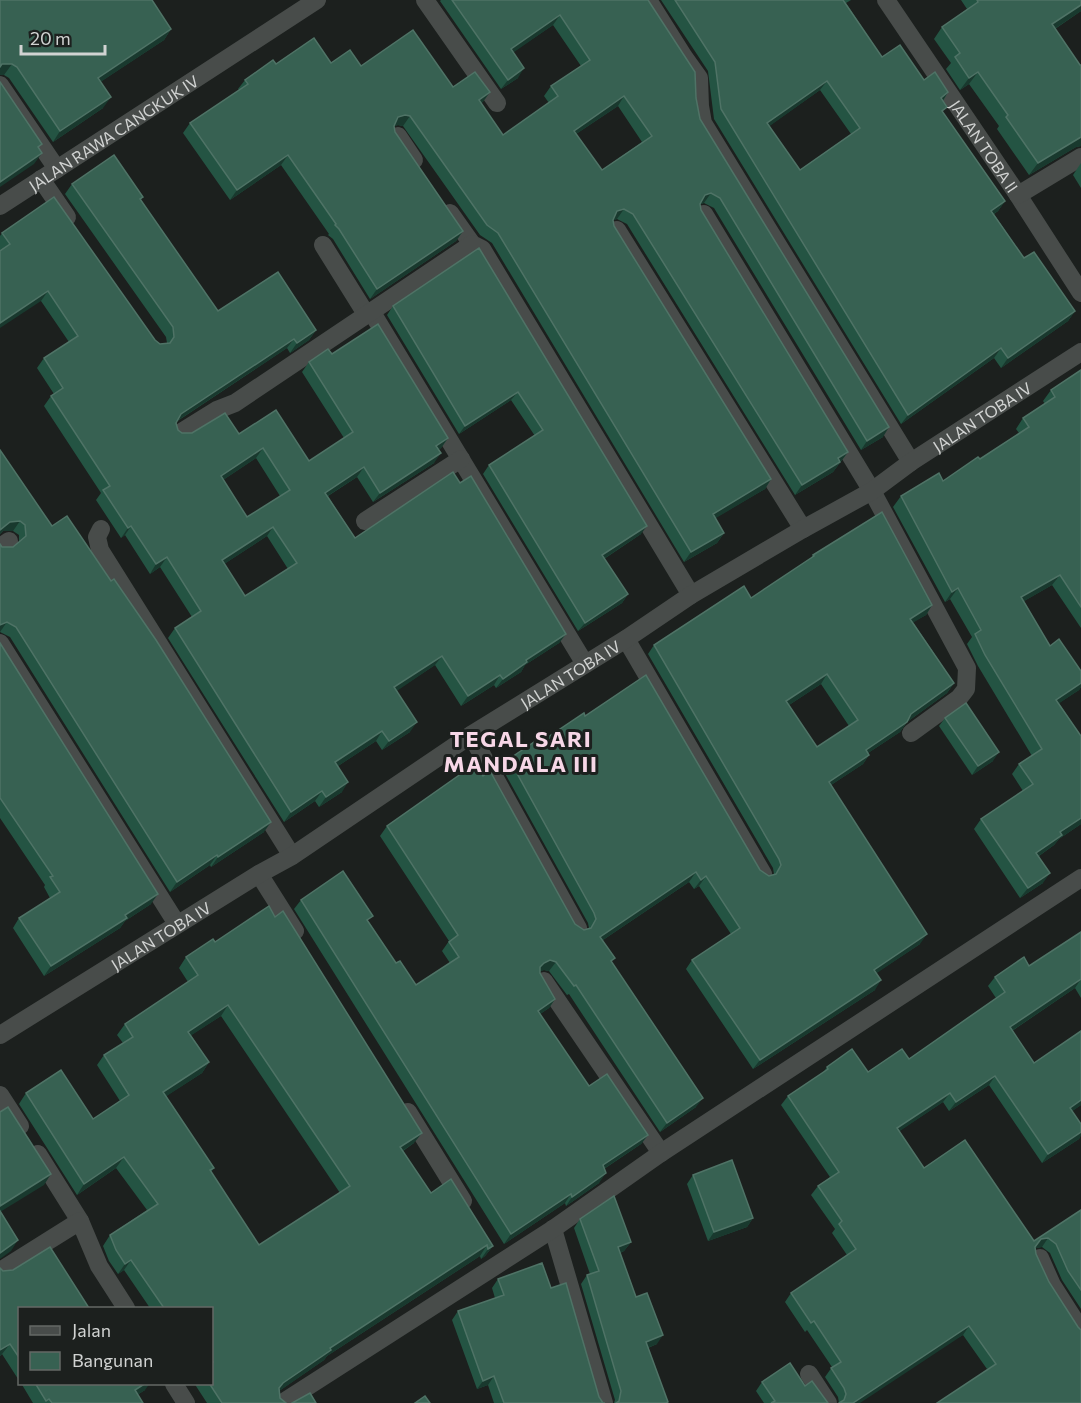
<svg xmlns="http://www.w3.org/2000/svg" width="1081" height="1403" viewBox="0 0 1081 1403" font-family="Commissioner,sans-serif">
<rect width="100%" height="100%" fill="#1c201e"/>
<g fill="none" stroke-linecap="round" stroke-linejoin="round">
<g stroke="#484c4a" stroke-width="18">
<polyline points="425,0 497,103"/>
<polyline points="648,0 684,57 699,78 700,106 703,123 911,462"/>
<path id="s1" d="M 886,0 L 1018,195 L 1081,293"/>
<polyline points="0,85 57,169"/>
<polyline points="398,136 414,160"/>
<polyline points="41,179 67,217"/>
<polyline points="1018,195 1081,157"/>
<path id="s2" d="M 0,206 L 317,0"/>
<polyline points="450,213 472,244 482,249 691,595"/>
<polyline points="704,214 872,491 967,668 966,689 959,698 911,733"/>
<polyline points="617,230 803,529"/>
<polyline points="323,245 366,314"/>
<polyline points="371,311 585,664"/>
<polyline points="180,433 217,410 235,403 472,244"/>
<polyline points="365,521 461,459"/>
<polyline points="101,529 97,537 100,550 292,856"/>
<polyline points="0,547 9,541"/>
<polyline points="626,639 763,874"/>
<polyline points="0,643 177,924"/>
<polyline points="471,735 578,928"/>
<polyline points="259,874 295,931"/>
<polyline points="544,981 661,1153"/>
<path id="s3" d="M 0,1035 L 259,874 L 292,856 L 471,735 L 626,639 L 691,595 L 803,529 L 872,491 L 911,462 L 1081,352"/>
<polyline points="0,1095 20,1126"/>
<polyline points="408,1112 463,1201"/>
<polyline points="38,1154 80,1221"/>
<polyline points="553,1229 604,1403"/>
<polyline points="1040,1258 1052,1285 1081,1330"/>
<polyline points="0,1271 80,1221 99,1266 126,1308"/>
<polyline points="809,1374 828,1403"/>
<polyline points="174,1384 186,1403"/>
<polyline points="282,1403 553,1229 661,1153 1081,878"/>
</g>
</g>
<g fill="#245443" fill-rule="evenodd">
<polygon points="0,0 171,29 164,40 100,82 103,108 53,142 9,78 4,75"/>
<path d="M 441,0 L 648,0 L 696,98 L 700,119 L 883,437 L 861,450 L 714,208 L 704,203 L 700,204 L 701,210 L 848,452 L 833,472 L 795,495 L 627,224 L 617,219 L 613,220 L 614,226 L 771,479 L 765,489 L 715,518 L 724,533 L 717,543 L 684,562 L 492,243 L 480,235 L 403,126 L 398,125 L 394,126 L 395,132 L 463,231 L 456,241 L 370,299 L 333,239 L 328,235 L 329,234 L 281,165 L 230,200 L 183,133 L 190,123 L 239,90 L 238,89 L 245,80 L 276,64 L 331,63 L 361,66 L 453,87 L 490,92 L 481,103 L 503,135 L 549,103 L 544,96 L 551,86 L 581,66 L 553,25 L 513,52 L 518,78 L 501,89 L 440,1 ZM 618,106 L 642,142 L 602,170 L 576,134 Z"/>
<path d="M 661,0 L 851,0 L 846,3 L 882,57 L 948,92 L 943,101 L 943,113 L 1005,201 L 998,211 L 994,214 L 1024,258 L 1075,311 L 1068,321 L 1001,368 L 994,358 L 901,424 L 714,119 L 708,71 ZM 820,90 L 851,134 L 800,170 L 769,126 Z"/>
<polygon points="961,0 1081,0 1081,11 1055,29 1080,65 1081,65 1081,146 1076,147 1029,175 997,129 999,126 969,84 960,90 946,69 951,63 934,39 942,27 967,9"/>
<polygon points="1081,163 1081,188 1073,175"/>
<path d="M 72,184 L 143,197 L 141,200 L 218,311 L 316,330 L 309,340 L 290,353 L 287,348 L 176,422 L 178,430 L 182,433 L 239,434 L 309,461 L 344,438 L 302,372 L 309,362 L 332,354 L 448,438 L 441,448 L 438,450 L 434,463 L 373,502 L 357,477 L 328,496 L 355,538 L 566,634 L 559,643 L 525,665 L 521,672 L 496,688 L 494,685 L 461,706 L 435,665 L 397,690 L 410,732 L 382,750 L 376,741 L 338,766 L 342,792 L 319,807 L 315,801 L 284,822 L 168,638 L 175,628 L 192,617 L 160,567 L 150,574 L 125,535 L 121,538 L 96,500 L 101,493 L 44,406 L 51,396 L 54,394 L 37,368 L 44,358 L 69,342 L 41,301 L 0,250 L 0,236 L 2,233 L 160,344 L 167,343 L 166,337 L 65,194 ZM 256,458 L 280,496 L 247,517 L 223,480 ZM 267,536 L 288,569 L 245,596 L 224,564 Z"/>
<polygon points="479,248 641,534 604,559 628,594 622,603 578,631 483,474 489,465 535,436 511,400 459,434 387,315 393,306"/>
<polygon points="1081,370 1081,628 1052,585 1024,601 1050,646 1081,671 1081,687 1079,690 1059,703 1081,736 1081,824 1059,839 1054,845 1039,856 1043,883 1020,898 974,829 981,819 1023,791 1012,774 1019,764 1032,756 978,666 967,644 972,637 950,599 945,602 893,507 901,496 943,481 980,459 1019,433 1016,429 1023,418 1045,404 1043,401 1051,390"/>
<polygon points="0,450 52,526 264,832 211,867 210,865 170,892 10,637 0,632 2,547 13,547 19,542 19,535 13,531 3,531 0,534"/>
<path d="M 813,555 L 932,605 L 926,615 L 913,622 L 954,683 L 947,693 L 907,722 L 900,732 L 868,753 L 869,755 L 863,764 L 831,785 L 920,944 L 876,973 L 875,990 L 753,1069 L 686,969 L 692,960 L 731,934 L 699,886 L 694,889 L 689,882 L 603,940 L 612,963 L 696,1107 L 660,1132 L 569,994 L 567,995 L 549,971 L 544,970 L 540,971 L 540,973 L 555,999 L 549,1008 L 540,1014 L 589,1086 L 648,1135 L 641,1144 L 604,1169 L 599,1183 L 566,1206 L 565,1203 L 504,1244 L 294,909 L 301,900 L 369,922 L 396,963 L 416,985 L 450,963 L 442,951 L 449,941 L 380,836 L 387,826 L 575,924 L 584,930 L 589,928 L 588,923 L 502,768 L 509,759 L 585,716 L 760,870 L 769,876 L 774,874 L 773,868 L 648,654 L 654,645 L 751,598 L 810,559 ZM 821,684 L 849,726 L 817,747 L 789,705 Z"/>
<polygon points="0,643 151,904 125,921 120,928 44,976 13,928 19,918 50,898 44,887 45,885 0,818"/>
<polygon points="945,718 993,761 972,775 939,726"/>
<polygon points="1081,932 1081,998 1075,988 1012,1031 1034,1063 1081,1031 1081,1105 1072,1111 1081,1124 1081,1135 1079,1139 1042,1163 989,1085 949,1111 943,1102 899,1131 924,1168 1034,1241 1081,1210 1081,1309 1062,1280 1050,1253 1042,1247 1035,1248 1036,1254 1049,1282 1078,1327 987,1369 963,1335 839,1403 838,1397 825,1377 832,1367 807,1330 805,1332 785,1302 791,1293 847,1255 832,1233 835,1229 811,1195 818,1186 830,1177 781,1105 788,1096 822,1074 827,1067 868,1072 909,1059 996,998 988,986 995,977 1029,966"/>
<path d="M 215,942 L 414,1143 L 403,1151 L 431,1193 L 493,1246 L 485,1256 L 481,1259 L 480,1256 L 327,1356 L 324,1360 L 279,1391 L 280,1398 L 286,1403 L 207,1403 L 194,1383 L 212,1383 L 212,1308 L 150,1308 L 124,1270 L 118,1274 L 109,1261 L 103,1246 L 110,1235 L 147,1210 L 116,1168 L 77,1195 L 19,1104 L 26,1093 L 93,1119 L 120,1101 L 97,1065 L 104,1055 L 123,1043 L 117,1035 L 125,1024 L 188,982 L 179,968 L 186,957 ZM 221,1016 L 340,1193 L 259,1245 L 211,1172 L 214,1168 L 166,1096 L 202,1073 L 209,1062 L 191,1035 Z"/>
<polygon points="693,1175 753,1218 747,1227 708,1241 687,1184"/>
<polygon points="580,1219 631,1242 624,1251 620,1253 636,1297 657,1344 648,1348 668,1403 614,1403 615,1400 581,1284 587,1275 590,1274 574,1228"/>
<polygon points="0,1268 3,1271 20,1308 20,1382 2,1354 0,1356"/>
<polygon points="498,1279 551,1288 599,1397 603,1403 605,1403 494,1403 488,1385 477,1389 452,1320 458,1311 495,1298 492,1288"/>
<polygon points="762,1382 805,1386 828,1403 764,1403 756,1391"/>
<polygon points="21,1383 146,1383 145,1390 137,1395 143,1403 33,1403"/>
</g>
<g fill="#19392e">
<polygon points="1081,5 1081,11 1044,36 1052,24"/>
<polygon points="560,15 553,25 504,59 511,49"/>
<polygon points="171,29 164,40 90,89 98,78"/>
<polygon points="2,64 12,64 4,75 0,75 0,67"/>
<polygon points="524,68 518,78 501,89 508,80"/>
<polygon points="978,72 969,84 960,90 969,78"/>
<polygon points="827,81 820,90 760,133 767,123"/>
<polygon points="490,92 483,102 472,110 479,100"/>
<polygon points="948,92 942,102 941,98"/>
<polygon points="624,96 618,106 567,140 574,131"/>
<polygon points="111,97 103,108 53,142 60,131"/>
<polygon points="405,115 410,116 403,126 398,125 391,127 398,117"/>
<polygon points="1081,137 1081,146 1076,147 1029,175 1038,163"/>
<polygon points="42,153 34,164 0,187 0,182"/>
<polygon points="288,155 281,165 230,200 237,190"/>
<polygon points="711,193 704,203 698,205 705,195"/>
<polygon points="1005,201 998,211 984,220 991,211"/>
<polygon points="624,209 617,219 611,221 617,211"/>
<polygon points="463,231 456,241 370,299 377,289"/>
<polygon points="48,291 41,301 0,328 0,323"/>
<polygon points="1075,311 1068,321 1001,368 1008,358"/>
<polygon points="316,330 309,340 290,353 297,343"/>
<polygon points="294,339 287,348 174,423 181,414"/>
<polygon points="1001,348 994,358 901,424 908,415"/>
<polygon points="518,392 511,400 459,434 465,426"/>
<polygon points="889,427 883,437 861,450 867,441"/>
<polygon points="448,438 441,448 429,456 436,446"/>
<polygon points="263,448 256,458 214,486 221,476"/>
<polygon points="848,452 833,472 795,495 802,485 838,458"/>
<polygon points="441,453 434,463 373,502 380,493"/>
<polygon points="364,467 357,477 318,502 325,493"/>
<polygon points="771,479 765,489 706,524 713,514"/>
<polygon points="20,521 13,531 3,531 0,534 0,530 10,522"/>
<polygon points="131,526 125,535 121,538 128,528"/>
<polygon points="647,526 641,534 596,564 602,555"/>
<polygon points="273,527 267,536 215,570 222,560"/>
<polygon points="724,533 717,543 684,562 691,552"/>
<polygon points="167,557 160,567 150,574 156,564"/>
<polygon points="1060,575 1052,585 1014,607 1021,597"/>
<polygon points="958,588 950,599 945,602 952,592"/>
<polygon points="628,594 622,603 578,631 585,623"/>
<polygon points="932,605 926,615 904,628 910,619"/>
<polygon points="7,622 0,632 0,625"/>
<polygon points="566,634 559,643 525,665 521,672 496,688 503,679 526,660"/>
<polygon points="442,656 435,665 388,697 394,687"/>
<polygon points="827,674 821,684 780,711 786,701"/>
<polygon points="500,675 494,685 461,706 468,696"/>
<polygon points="954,683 947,693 907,722 900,732 859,759 866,750 911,714"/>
<polygon points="1081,683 1081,687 1079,690 1049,710 1056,700"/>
<polygon points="417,722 410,732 382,750 389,741"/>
<polygon points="382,731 376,741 329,772 335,762"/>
<polygon points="999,752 993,761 972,775 978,766"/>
<polygon points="869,755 863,764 822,791 829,782"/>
<polygon points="348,782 342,792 319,807 326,797"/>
<polygon points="322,791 315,801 284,822 291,812"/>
<polygon points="1081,818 1081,824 1059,839 1054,845 1029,863 1036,853 1060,832"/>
<polygon points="271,822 264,832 211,867 218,857"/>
<polygon points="217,855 210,865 170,892 177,882"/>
<polygon points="696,872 689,882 594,946 600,937"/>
<polygon points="1050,873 1043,883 1020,898 1028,888"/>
<polygon points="706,876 699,886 694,889 701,880"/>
<polygon points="158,894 151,904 125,921 120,928 44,976 51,966 125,915"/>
<polygon points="927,934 920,944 868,979 874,970"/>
<polygon points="550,960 556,962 549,971 544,970 537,972 544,963"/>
<polygon points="1081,979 1075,988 1004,1036 1010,1027"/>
<polygon points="881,980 875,990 753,1069 760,1060"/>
<polygon points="555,999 549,1008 531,1020 538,1011"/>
<polygon points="228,1005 221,1016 181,1042 188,1032"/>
<polygon points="209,1062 202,1073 156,1103 163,1092"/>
<polygon points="995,1076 989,1085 949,1111 956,1102"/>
<polygon points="950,1093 943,1102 891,1137 897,1128"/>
<polygon points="703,1098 696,1107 660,1132 667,1123"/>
<polygon points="1081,1100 1081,1105 1064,1117 1070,1108"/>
<polygon points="1081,1132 1081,1135 1079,1139 1042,1163 1048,1154"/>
<polygon points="422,1133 414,1143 393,1157 400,1147"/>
<polygon points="648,1135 641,1144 596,1174 603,1165"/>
<polygon points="124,1157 116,1168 77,1195 84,1184"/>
<polygon points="606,1173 599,1183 566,1206 572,1197"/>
<polygon points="51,1174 44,1185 0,1212 0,1206"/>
<polygon points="571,1194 565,1203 504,1244 511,1234"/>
<polygon points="753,1218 747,1227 708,1241 714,1232"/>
<polygon points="1048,1238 1042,1247 1035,1248 1041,1239"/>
<polygon points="18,1240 11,1251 0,1259 0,1253"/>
<polygon points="631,1242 624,1251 612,1256 618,1247"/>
<polygon points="487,1245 480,1256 327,1356 324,1360 275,1394 283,1383 330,1348"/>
<polygon points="493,1246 485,1256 481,1259 488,1249"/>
<polygon points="131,1260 124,1270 118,1274 125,1264"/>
<polygon points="969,1326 963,1335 860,1403 853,1403"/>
<polygon points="663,1335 657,1344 640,1351 646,1342"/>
<polygon points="10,1344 2,1354 0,1356 0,1350"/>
<polygon points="494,1376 488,1385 477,1389 483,1381"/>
<polygon points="146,1383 150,1383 145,1390 128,1401 135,1390"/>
</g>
<g fill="#376152" stroke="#4f7366" stroke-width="1.5" fill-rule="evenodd">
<polygon points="0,0 152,0 171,29 98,78 111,97 60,131 17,67 12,64 2,64 0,67"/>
<path d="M 452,0 L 648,0 L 695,72 L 696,98 L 700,119 L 889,427 L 867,441 L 720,198 L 711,193 L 705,195 L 700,204 L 701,210 L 848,452 L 838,458 L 840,462 L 802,485 L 633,214 L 624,209 L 617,211 L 613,220 L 614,226 L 771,479 L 713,514 L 724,533 L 691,552 L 498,233 L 487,225 L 410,116 L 405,115 L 398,117 L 394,126 L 395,132 L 463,231 L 377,289 L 339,229 L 335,225 L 336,224 L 288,155 L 237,190 L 190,123 L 248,84 L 245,80 L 273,60 L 276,64 L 314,38 L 331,63 L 350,50 L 361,66 L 413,30 L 453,87 L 475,72 L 490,92 L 479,100 L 503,135 L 558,96 L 551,86 L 590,60 L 560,15 L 511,49 L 524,68 L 508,80 ZM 624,96 L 652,136 L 602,170 L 574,131 Z"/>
<path d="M 675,0 L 843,0 L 882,57 L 900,45 L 924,80 L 935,72 L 948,92 L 941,98 L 947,107 L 942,111 L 1005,201 L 991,211 L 1024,258 L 1034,252 L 1075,311 L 1008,358 L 1001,348 L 908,415 L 721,109 L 715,62 ZM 827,81 L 860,128 L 800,170 L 767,123 Z"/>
<polygon points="977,0 1081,0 1081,5 1052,24 1080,65 1081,65 1081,137 1038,163 1006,117 1008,115 978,72 969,78 955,57 960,53 942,27 978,2"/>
<polygon points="0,82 42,144 38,147 42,153 0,182"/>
<path d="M 114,155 L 143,197 L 140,199 L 218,311 L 278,272 L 316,330 L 297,343 L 294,339 L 181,414 L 176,423 L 178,430 L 182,433 L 192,433 L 225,413 L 239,434 L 276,410 L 309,461 L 353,432 L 309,362 L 328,349 L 332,354 L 378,324 L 448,438 L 436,446 L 441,453 L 380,493 L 364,467 L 325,493 L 355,538 L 453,472 L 460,483 L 471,476 L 566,634 L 526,660 L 527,662 L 503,679 L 500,675 L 468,696 L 442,656 L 394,687 L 417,722 L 389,741 L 382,731 L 335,762 L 348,782 L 326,797 L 322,791 L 291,812 L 175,628 L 201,611 L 167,557 L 156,564 L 131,526 L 128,528 L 103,490 L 110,486 L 51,396 L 63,388 L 44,358 L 78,336 L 48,291 L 0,323 L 0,251 L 10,244 L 2,233 L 54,197 L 155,340 L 160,344 L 170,343 L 174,337 L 173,327 L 72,184 ZM 263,448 L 290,490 L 247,517 L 221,476 ZM 273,527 L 297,563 L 245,596 L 222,560 Z"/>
<polygon points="479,248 647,526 602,555 628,594 585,623 489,465 543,430 518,392 465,426 393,306"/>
<polygon points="1081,370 1081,607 1060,575 1021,597 1050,646 1059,639 1081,671 1081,683 1056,700 1081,736 1081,818 1060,832 1062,835 1036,853 1050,873 1028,888 981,819 1033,784 1019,764 1042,749 985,655 975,634 981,630 958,588 952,592 901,496 939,473 943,481 978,457 980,459 1029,427 1023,418 1055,397 1051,390"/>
<polygon points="0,450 52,526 67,516 111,581 114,579 156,640 271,822 218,857 217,855 177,882 16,627 7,622 0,625 0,544 2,547 13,547 26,536 25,525 20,521 10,522 0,530"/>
<path d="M 882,512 L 932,605 L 910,619 L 954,683 L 911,714 L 907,722 L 866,750 L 869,755 L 829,782 L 927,934 L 874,970 L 881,980 L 760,1060 L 692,960 L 740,928 L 706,876 L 701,880 L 696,872 L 600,937 L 615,958 L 611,961 L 703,1098 L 667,1123 L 576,985 L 574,986 L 556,962 L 550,960 L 544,963 L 540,967 L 540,973 L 555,999 L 538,1011 L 589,1086 L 607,1074 L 648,1135 L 603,1165 L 606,1173 L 572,1197 L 571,1194 L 511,1234 L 301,900 L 343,871 L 373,916 L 367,920 L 396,963 L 400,961 L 416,985 L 459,957 L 449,942 L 458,935 L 387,826 L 475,764 L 483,776 L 490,771 L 575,924 L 584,930 L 591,928 L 596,919 L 594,913 L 509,759 L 540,738 L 542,741 L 584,713 L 585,716 L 646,675 L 760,870 L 769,876 L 776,874 L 781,865 L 779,859 L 654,645 L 744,586 L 751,598 L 814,556 L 813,555 ZM 827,674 L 858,720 L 817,747 L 786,701 Z"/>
<polygon points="0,643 158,894 125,915 127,918 51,966 19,918 60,892 50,877 53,876 0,798"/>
<polygon points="966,703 999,752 978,766 945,718"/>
<path d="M 269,906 L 275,917 L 283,911 L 422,1133 L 400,1147 L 431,1193 L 451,1179 L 493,1246 L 488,1249 L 487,1245 L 330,1348 L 331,1350 L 283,1383 L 279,1388 L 280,1398 L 286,1403 L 222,1403 L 209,1383 L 212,1383 L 212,1364 L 213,1362 L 212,1360 L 212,1308 L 164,1308 L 131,1260 L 125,1264 L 116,1250 L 110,1235 L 158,1204 L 124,1157 L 84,1184 L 26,1093 L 61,1070 L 93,1119 L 129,1095 L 104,1055 L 133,1037 L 125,1024 L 198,975 L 186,957 L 213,939 L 215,942 ZM 228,1005 L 350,1186 L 259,1245 L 210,1170 L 214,1168 L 163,1092 L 209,1062 L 188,1032 Z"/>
<polygon points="1081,932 1081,979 1010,1027 1034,1063 1081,1031 1081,1100 1070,1108 1081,1124 1081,1132 1048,1154 995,1076 956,1102 950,1093 897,1128 924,1168 965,1140 1034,1241 1081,1210 1081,1290 1068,1271 1056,1244 1048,1238 1041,1239 1035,1247 1036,1254 1049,1282 1078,1327 1081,1330 1081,1403 937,1403 996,1364 969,1326 853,1403 839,1403 844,1400 846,1394 844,1388 831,1368 841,1362 814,1321 811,1323 791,1293 856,1249 839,1224 842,1221 818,1186 839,1172 788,1096 828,1069 827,1067 852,1049 868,1072 902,1049 909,1059 1005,992 995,977 1024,957 1029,966"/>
<polygon points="8,1107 51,1174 0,1206 0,1112"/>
<polygon points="732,1160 753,1218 714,1232 693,1175"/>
<polygon points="614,1196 631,1242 618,1247 636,1297 647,1293 663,1335 646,1342 668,1402 666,1403 616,1403 619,1401 621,1391 587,1275 599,1271 580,1219"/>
<polygon points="0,1211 18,1240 0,1253"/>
<polygon points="50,1247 89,1308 20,1308 20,1359 10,1344 0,1350 0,1268 3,1271 13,1270"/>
<polygon points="542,1263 551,1288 566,1283 599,1397 603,1403 605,1403 504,1403 494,1376 483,1381 458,1311 504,1295 498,1279"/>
<polygon points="790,1363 805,1386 812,1381 828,1403 771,1403 775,1401 762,1382"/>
<polygon points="35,1383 146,1383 135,1390 143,1403 52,1403 49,1399 46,1401"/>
<polygon points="310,1393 316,1403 292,1403"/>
<polygon points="425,1396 430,1403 415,1403"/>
</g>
<g text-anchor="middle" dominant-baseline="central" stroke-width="6" stroke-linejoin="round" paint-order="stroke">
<g font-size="16" fill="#d1d3d2" stroke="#1c201e">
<text stroke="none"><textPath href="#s2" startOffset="135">JALAN RAWA CANGKUK IV</textPath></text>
<text stroke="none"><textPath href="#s1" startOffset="176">JALAN TOBA II</textPath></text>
<text stroke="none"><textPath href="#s3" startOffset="1161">JALAN TOBA IV</textPath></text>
<text stroke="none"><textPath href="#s3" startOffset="675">JALAN TOBA IV</textPath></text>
<text stroke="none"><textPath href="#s3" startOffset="189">JALAN TOBA IV</textPath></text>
</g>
<g font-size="22" font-weight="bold" letter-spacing="1.5" fill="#f7d7e7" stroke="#1c201e">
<text x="521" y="738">TEGAL SARI<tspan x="521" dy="25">MANDALA III</tspan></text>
</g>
</g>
<rect x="18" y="1307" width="195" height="78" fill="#1c201e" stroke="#646866" stroke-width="1.5"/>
<rect x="30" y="1326" width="30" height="9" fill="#484c4a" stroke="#646866" stroke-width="1.5"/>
<text x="72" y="1337" font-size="18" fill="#d1d3d2">Jalan</text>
<rect x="30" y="1352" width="30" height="18" fill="#376152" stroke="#646866" stroke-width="1.5"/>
<text x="72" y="1367" font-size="18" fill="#d1d3d2">Bangunan</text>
<path d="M21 45v9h84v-9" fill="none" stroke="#d1d3d2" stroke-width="3"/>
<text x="30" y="45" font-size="18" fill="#d1d3d2" stroke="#1c201e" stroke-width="4.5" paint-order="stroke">20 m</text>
</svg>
